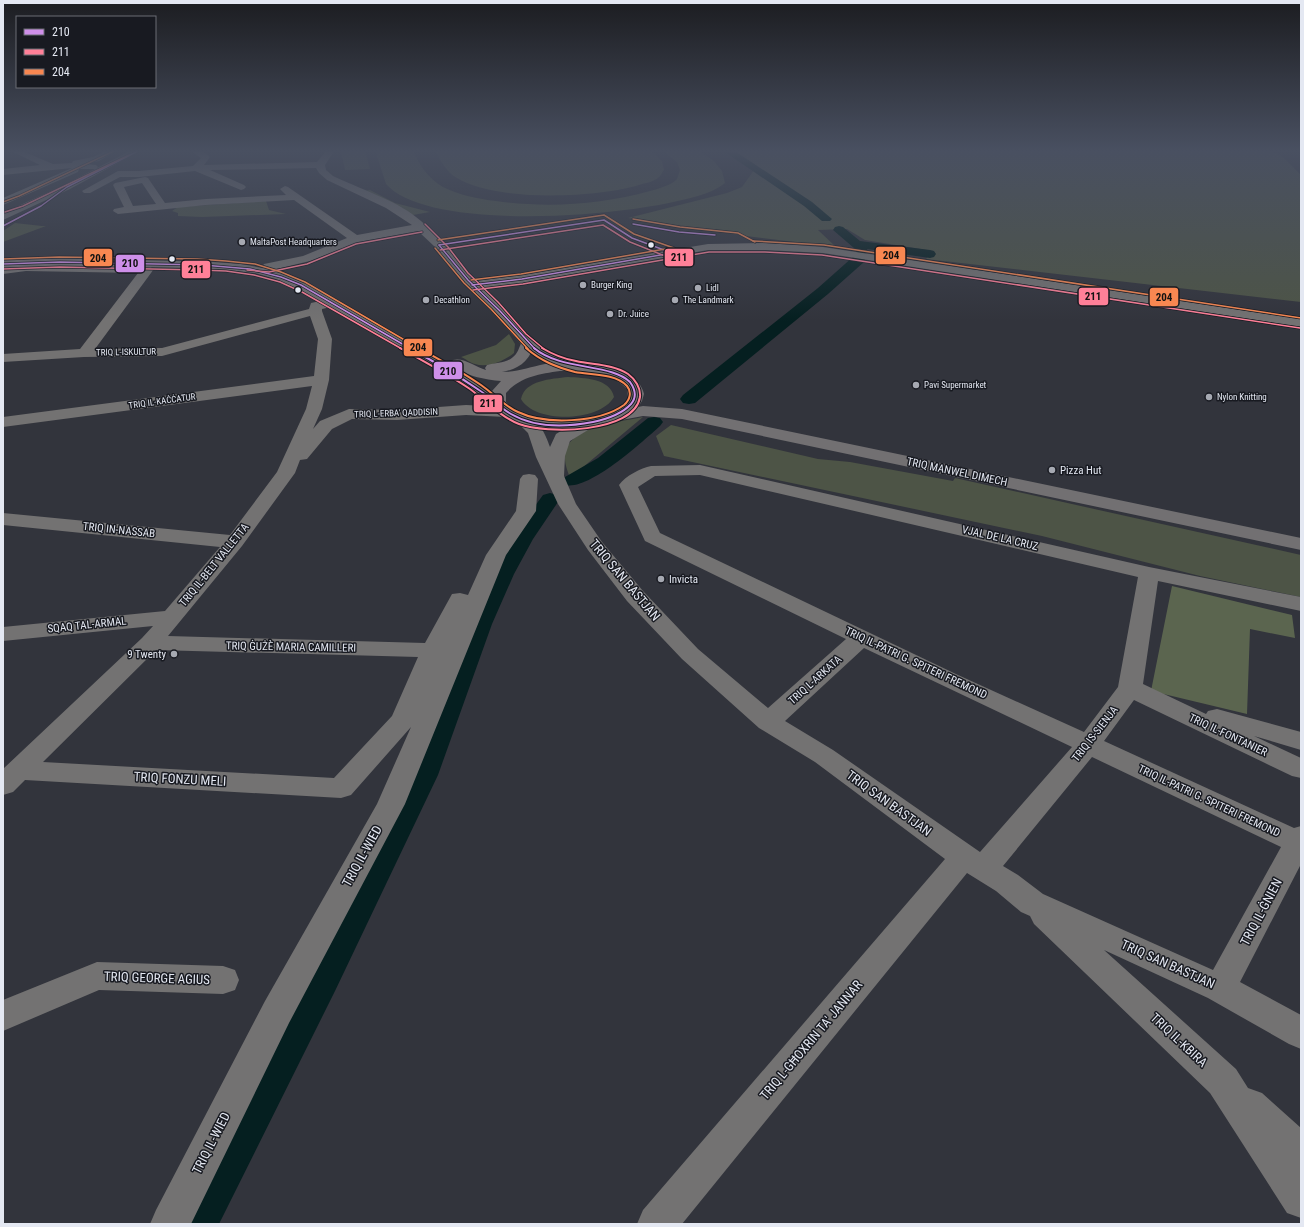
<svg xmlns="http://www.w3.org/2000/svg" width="1304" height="1227" viewBox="0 0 1304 1227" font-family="'Roboto Condensed',sans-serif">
<rect width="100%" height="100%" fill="#32343c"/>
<g fill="#4d5446">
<polygon points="365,150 370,169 345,170 341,151"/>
<path d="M 375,150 L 413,150 C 419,165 428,178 443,187 C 459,195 478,199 496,201 C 546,208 600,205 650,191 C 657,189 672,185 677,179 C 678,176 679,173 680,170 L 677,162 L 662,150 L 698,150 L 714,161 L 722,171 L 725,183 C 721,186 716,189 712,191 C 653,216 430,235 386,184 Z"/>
<path d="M 435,150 L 650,150 L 662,161 L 664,170 C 662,172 661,176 659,177 C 654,182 645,183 639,185 C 596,198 496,202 457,178 C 447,173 440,160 435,150 Z"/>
<polygon points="733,150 1270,150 1283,157 1301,175 1301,302 926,259 933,251 865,240 847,229 818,230 836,247 746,236 628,218 727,193 742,187 757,166"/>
<polygon points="370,190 395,203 430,212 413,215 363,191"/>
<polygon points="266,201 269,210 286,214 202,217 178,216 178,213 172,211 178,207"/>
<polygon points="15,223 42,226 46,226 3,242 3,231"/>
<path d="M 509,334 L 515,344 L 514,353 C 504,361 488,368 475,364 C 470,363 466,359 461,357 L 496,345 Z"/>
<path d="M 568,377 C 584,378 610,378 614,397 C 600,422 535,424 521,399 C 525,380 551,379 568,377 Z"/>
<path d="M 643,417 L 570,478 C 568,472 565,465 565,459 C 562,427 620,422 643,417 Z"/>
<polygon points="671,425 818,459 850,462 953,481 955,478 1301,555 1301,597 1200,576 1042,536 664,456 656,436"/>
</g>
<polygon fill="#5b654f" points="1172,586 1292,615 1295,638 1250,629 1247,714 1151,691"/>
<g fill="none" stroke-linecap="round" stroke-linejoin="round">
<g fill="#051f20" fill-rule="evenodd">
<polygon points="722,150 733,150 812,202 832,219 830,221 822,221 804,206"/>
<polygon points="839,226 843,227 860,241 930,250 934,251 936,254 934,257 930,258 867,249 868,251 866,254 858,254 854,248 833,230 835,227"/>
<polygon points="859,255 864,256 865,259 864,262 828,294 695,403 689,404 683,403 680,399 683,395 818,288 854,256"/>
<path d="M 654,417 L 660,418 L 663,422 L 660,426 C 642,442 589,491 565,485 L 562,481 L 565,477 L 598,458 L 648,418 Z"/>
<polygon points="550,493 557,495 560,499 533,539 514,574 492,624 438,775 335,991 219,1224 174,1224 181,1209 309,969 408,775 468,624 492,574 511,539 543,495"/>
</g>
<g fill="#737272" fill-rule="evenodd">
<polygon points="9,150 20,150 53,164 72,163 73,161 93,157 108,150 118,150 99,161 86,164 96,165 98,167 96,169 79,169 78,172 3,205 3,198 72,168 3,175 3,169 40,165"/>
<path d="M 189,150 C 197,149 204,151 210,157 L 204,165 L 317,162 L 327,150 L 335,150 L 325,165 L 326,170 L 333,176 C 358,188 395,200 416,217 C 439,235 457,259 475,281 L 522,275 L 708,244 L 766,243 L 823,247 L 1301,319 L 1301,327 L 823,253 L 766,250 L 708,250 L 522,283 L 482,288 L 533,340 L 557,356 L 581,364 L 583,367 L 581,370 L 576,371 L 547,362 L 523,346 L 491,311 L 468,288 L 435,247 L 418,231 L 358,242 L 310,261 L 268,271 L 264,270 L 262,267 L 264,264 L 303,256 L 347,238 L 294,200 L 206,205 L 118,214 L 113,211 L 114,209 L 124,207 L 113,185 L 115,183 L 145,177 L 148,178 L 165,203 L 206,199 L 286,195 L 280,189 L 285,186 L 288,187 L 357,235 L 412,225 L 386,208 L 327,180 L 319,173 L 316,168 L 210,170 L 244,185 L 246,187 L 244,189 L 241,190 L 195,171 L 139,177 L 120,177 L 90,193 L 84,193 L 82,191 L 118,171 L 139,171 L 193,166 L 201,158 ZM 142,183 L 156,204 L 133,206 L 124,187 Z"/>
<path d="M 26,263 L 151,267 L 153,270 L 151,273 L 95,349 L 162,348 L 309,309 L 311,303 L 330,299 L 335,300 L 337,303 L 335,306 L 322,309 L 322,311 L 332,339 L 329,380 L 322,409 L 313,429 L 320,421 L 349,409 L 397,410 L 466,405 L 506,407 L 512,409 L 514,412 L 512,415 L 506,417 L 466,415 L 397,420 L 352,419 L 332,429 L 307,459 L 300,460 L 295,473 L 242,546 L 168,636 L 425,643 L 452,594 L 460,593 L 468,595 L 486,555 L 516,511 L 520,479 L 523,475 L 529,474 L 535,475 L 538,479 L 536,511 L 506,555 L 405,804 L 289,1023 L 191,1224 L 150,1224 L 156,1210 L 265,1001 L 377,804 L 411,727 L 351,795 L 341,798 L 25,780 L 13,792 L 3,795 L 3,769 L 142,638 L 153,626 L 3,641 L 3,627 L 165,611 L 220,547 L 3,525 L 3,513 L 230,535 L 277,472 L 306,409 L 312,386 L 3,427 L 3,417 L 314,376 L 318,339 L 310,316 L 162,356 L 84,357 L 3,362 L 3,354 L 80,349 L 138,273 L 26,271 L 3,274 L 3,266 ZM 156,650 L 418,657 L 392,716 L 334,778 L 43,762 Z"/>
<path d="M 523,415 C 539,419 545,433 550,447 L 556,434 L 581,419 L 587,418 L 593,419 L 595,423 L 593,427 L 570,441 L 565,456 L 564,476 L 576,504 L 602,542 L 643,591 L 698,649 L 768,708 L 846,639 L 645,541 L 619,485 C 625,476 641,468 651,466 L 700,465 L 1149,567 L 1301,597 L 1301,611 L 1158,581 L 1143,684 L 1206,714 L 1208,711 L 1217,709 L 1301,732 L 1301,750 L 1254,736 L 1301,758 L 1301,778 L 1292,776 L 1134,700 L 1104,741 L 1294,828 L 1301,826 L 1301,864 L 1240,982 L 1301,1015 L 1301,1049 L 1289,1044 L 1208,998 L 1104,950 L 1236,1069 L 1248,1088 L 1262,1093 L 1301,1128 L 1301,1218 L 1287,1213 L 1210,1093 L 1034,924 L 1030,916 L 1021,912 L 996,891 L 967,873 L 682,1224 L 637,1224 L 643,1210 L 945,859 L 815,762 L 759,728 L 682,659 L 627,601 L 588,550 L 558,504 L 536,457 L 528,433 L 515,420 L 517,417 ZM 700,475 L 1138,577 L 1118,687 L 1084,732 L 958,675 L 660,533 L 638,487 L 655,476 ZM 864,648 L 1072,747 L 980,852 L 833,750 L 785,721 ZM 1092,757 L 1281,847 L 1213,970 L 1043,894 L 1018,875 L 1003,866 Z"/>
<polygon points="97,962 223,966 235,970 239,980 235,990 223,994 99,990 3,1031 3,1000"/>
</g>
<g fill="#727072" fill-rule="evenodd">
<polygon points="132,150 142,150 70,189 3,220 3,213 64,185"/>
<path d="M 60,258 L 213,262 L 241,264 L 273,270 L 297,279 L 320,291 L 436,357 L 492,391 L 501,381 C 487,380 459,375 451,363 L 453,360 C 464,357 475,367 486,370 L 485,368 L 487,365 C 497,362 508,364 516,354 C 519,350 520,344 523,340 L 528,339 L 533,340 L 535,343 C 530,360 520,369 502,372 C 517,372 530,367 545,364 C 572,359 605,361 629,375 C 636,380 642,385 644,394 L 642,401 L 638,407 L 643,406 L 682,409 L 1301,538 L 1301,550 L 682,419 L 643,416 L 616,421 L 594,427 L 569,431 L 544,429 L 515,422 L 505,418 L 483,399 L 454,380 L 311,296 L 276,279 L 255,273 L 227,270 L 198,268 L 60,266 L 3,268 L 3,260 ZM 560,371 C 584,371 609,371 627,389 L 628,398 C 615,425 547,423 524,414 C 517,412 512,407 506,402 L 506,393 C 520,377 539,374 560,371 Z"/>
</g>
<g stroke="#181a21" stroke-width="3">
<g id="bus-1-far1">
<polyline points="633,224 679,232 715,235"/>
<polyline points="3,226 41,206 67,187 140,150"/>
<polyline points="439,245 604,220 632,238 672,253"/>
<polyline points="439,245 468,280 500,311 535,349"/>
<polyline points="3,264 60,262 203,265 250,269 281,277 301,285 411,349"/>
<polyline points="472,285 522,279 672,253"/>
</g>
</g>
<g stroke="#181a21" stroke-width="4">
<path id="bus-1" d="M 409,348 C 433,361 457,375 479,390 C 490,397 499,407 511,414 C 535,428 567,427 593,422 C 607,419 622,414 631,404 C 637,397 635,389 630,382 C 611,363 561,371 534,348"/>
</g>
<g stroke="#181a21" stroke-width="3">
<g id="bus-2-far1">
<polyline points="5,212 23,206 129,155"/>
<polyline points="425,224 448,247 468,273 498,302 526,334 544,349"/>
<polyline points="440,250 603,225 630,242 670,258"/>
<polyline points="3,269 60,267 198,270 226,271 254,275 280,282 302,292 402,349"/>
<polyline points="247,270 269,272 307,264 356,244 422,232"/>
<polyline points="473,290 523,284 709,252 765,252 822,255 1300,328"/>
</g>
</g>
<g stroke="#181a21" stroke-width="4">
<path id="bus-2" d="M 400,348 C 423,361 448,374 470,389 C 486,401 501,417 519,424 C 545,434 634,434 640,397 C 641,388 635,379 628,374 C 613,364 593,365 576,361 C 564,359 552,354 542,348"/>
</g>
<g stroke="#181a21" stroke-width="3">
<g id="bus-3-far1">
<polyline points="3,202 19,196 116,150"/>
<polyline points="633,219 680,227 738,233 755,242"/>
<polyline points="438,240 604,215 634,234 674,248"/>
<polyline points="753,241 824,245 1301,318"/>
<polyline points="435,248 464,283 491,309 528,349"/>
<polyline points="3,259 59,257 197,259 226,261 255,264 281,272 305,282 420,349"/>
<polyline points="471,280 521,274 671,248"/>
</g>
</g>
<g stroke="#181a21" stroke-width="4">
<path id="bus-3" d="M 419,348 C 440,360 461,371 481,385 C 494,394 504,406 518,412 C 545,425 599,423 624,405 C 630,400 632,392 627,386 C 615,373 590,375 575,372 C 556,367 541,361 526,348"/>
</g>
<use href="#bus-1-far1" stroke="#ce8fe9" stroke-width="1.5"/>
<use href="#bus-1" stroke="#ce8fe9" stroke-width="2"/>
<use href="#bus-2-far1" stroke="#ff8098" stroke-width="1.5"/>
<use href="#bus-2" stroke="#ff8098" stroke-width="2"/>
<use href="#bus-3-far1" stroke="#f88751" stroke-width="1.5"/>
<use href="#bus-3" stroke="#f88751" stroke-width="2"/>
</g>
<linearGradient id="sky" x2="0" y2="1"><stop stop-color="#1c1d21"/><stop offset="0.47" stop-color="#495061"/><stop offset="1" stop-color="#495061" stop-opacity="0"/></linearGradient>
<rect width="1304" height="321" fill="url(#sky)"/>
<g fill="#a6a9b2" stroke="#181a21" stroke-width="1.5">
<circle cx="242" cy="242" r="4"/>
<circle cx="583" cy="285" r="4"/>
<circle cx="698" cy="288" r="4"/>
<circle cx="426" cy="300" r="4"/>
<circle cx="675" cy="300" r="4"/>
<circle cx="610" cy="314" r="4"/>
<circle cx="916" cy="385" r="4"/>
<circle cx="1209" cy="397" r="4"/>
<circle cx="1052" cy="470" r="4"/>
<circle cx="661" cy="579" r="4"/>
<circle cx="174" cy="654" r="4"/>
</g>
<g fill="#e4e8f2" stroke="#181a21" stroke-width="1.5">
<circle cx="651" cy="245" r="3.5"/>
<circle cx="172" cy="259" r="3.5"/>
<circle cx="298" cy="290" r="3.5"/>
</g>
<g text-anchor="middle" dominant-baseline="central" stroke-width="3" stroke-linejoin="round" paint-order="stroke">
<g font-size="9" fill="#e4e8f2" stroke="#181a21" text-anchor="start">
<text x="250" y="242">MaltaPost Headquarters</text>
<text x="591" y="285">Burger King</text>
<text x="706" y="288">Lidl</text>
<text x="434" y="300">Decathlon</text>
<text x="683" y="300">The Landmark</text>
<text x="618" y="314">Dr. Juice</text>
<text x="924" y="385">Pavi Supermarket</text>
<text x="1217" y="397">Nylon Knitting</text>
</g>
<g font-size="9" fill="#e4e8f2" stroke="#181a21">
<text transform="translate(126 352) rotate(-1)">TRIQ L-ISKULTUR</text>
<text transform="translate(162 401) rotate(-8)">TRIQ IL-KAĊĊATUR</text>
<text transform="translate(396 413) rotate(-2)">TRIQ L-ERBA' QADDISIN</text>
</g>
<g font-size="11" fill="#e4e8f2" stroke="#181a21" text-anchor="start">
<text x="1060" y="470">Pizza Hut</text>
<text x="669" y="579">Invicta</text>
<text x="166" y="654" text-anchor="end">9 Twenty</text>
</g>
<g font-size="11" fill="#e4e8f2" stroke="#181a21">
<text transform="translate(957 472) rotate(12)">TRIQ MANWEL DIMECH</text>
<text transform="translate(119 530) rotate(6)">TRIQ IN-NASSAB</text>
<text transform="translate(1000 538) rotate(13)">VJAL DE LA CRUZ</text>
<text transform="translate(214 565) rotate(-51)">TRIQ IL-BELT VALLETTA</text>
<text transform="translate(87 625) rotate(-6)">SQAQ TAL-ARMAL</text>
<text transform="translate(291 647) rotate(1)">TRIQ ĠUŻÈ MARIA CAMILLERI</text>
<text transform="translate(916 663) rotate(25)">TRIQ IL-PATRI G. SPITERI FREMOND</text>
<text transform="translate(815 680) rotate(-42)">TRIQ L-ARKATA</text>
<text transform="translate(1095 734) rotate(-52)">TRIQ IS-SIENJA</text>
<text transform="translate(1228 735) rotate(25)">TRIQ IL-FONTANIER</text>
<text transform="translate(1209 801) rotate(25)">TRIQ IL-PATRI G. SPITERI FREMOND</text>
</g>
<g font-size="13" fill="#e4e8f2" stroke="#181a21">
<text transform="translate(625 580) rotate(50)">TRIQ SAN BASTJAN</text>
<text transform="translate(180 779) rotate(3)">TRIQ FONZU MELI</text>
<text transform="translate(889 803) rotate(36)">TRIQ SAN BASTJAN</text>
<text transform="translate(362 856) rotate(-61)">TRIQ IL-WIED</text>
<text transform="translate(1261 912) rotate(-62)">TRIQ IL-ĠNIEN</text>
<text transform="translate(1168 964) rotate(24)">TRIQ SAN BASTJAN</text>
<text transform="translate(157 978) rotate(2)">TRIQ GEORGE AGIUS</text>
<text transform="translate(811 1040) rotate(-50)">TRIQ L-GĦOXRIN TA' JANNAR</text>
<text transform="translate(1179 1040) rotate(43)">TRIQ IL-KBIRA</text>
<text transform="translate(211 1143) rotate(-63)">TRIQ IL-WIED</text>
</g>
</g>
<g stroke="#181a21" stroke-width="1.5">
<rect x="875" y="246" width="31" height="19" rx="4" fill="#f88751"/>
<rect x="664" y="248" width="30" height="19" rx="4" fill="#ff8098"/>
<rect x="83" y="248" width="30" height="19" rx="4" fill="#f88751"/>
<rect x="115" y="254" width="30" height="19" rx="4" fill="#ce8fe9"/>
<rect x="181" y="260" width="30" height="19" rx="4" fill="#ff8098"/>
<rect x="1078" y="287" width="31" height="19" rx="4" fill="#ff8098"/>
<rect x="1149" y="287" width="30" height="20" rx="4" fill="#f88751"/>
<rect x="403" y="338" width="30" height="19" rx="4" fill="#f88751"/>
<rect x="433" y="361" width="30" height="19" rx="4" fill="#ce8fe9"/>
<rect x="473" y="394" width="30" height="19" rx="4" fill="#ff8098"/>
</g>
<g font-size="11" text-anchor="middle" font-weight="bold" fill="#111">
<text x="891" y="259">204</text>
<text x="679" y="261">211</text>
<text x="98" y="262">204</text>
<text x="130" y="267">210</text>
<text x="196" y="273">211</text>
<text x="1093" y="300">211</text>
<text x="1164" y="301">204</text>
<text x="418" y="351">204</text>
<text x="448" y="375">210</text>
<text x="488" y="407">211</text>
</g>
<rect width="1304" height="1227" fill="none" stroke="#e4e8f2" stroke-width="8"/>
<rect x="16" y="16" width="140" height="72" fill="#181a21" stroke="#6a6c75"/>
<rect x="24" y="29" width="20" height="6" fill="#ce8fe9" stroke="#6a6c75"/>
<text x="52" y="36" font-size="12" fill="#e4e8f2">210</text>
<rect x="24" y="49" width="20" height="6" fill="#ff8098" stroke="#6a6c75"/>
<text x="52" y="56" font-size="12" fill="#e4e8f2">211</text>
<rect x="24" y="69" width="20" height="6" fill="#f88751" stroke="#6a6c75"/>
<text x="52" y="76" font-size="12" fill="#e4e8f2">204</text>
</svg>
